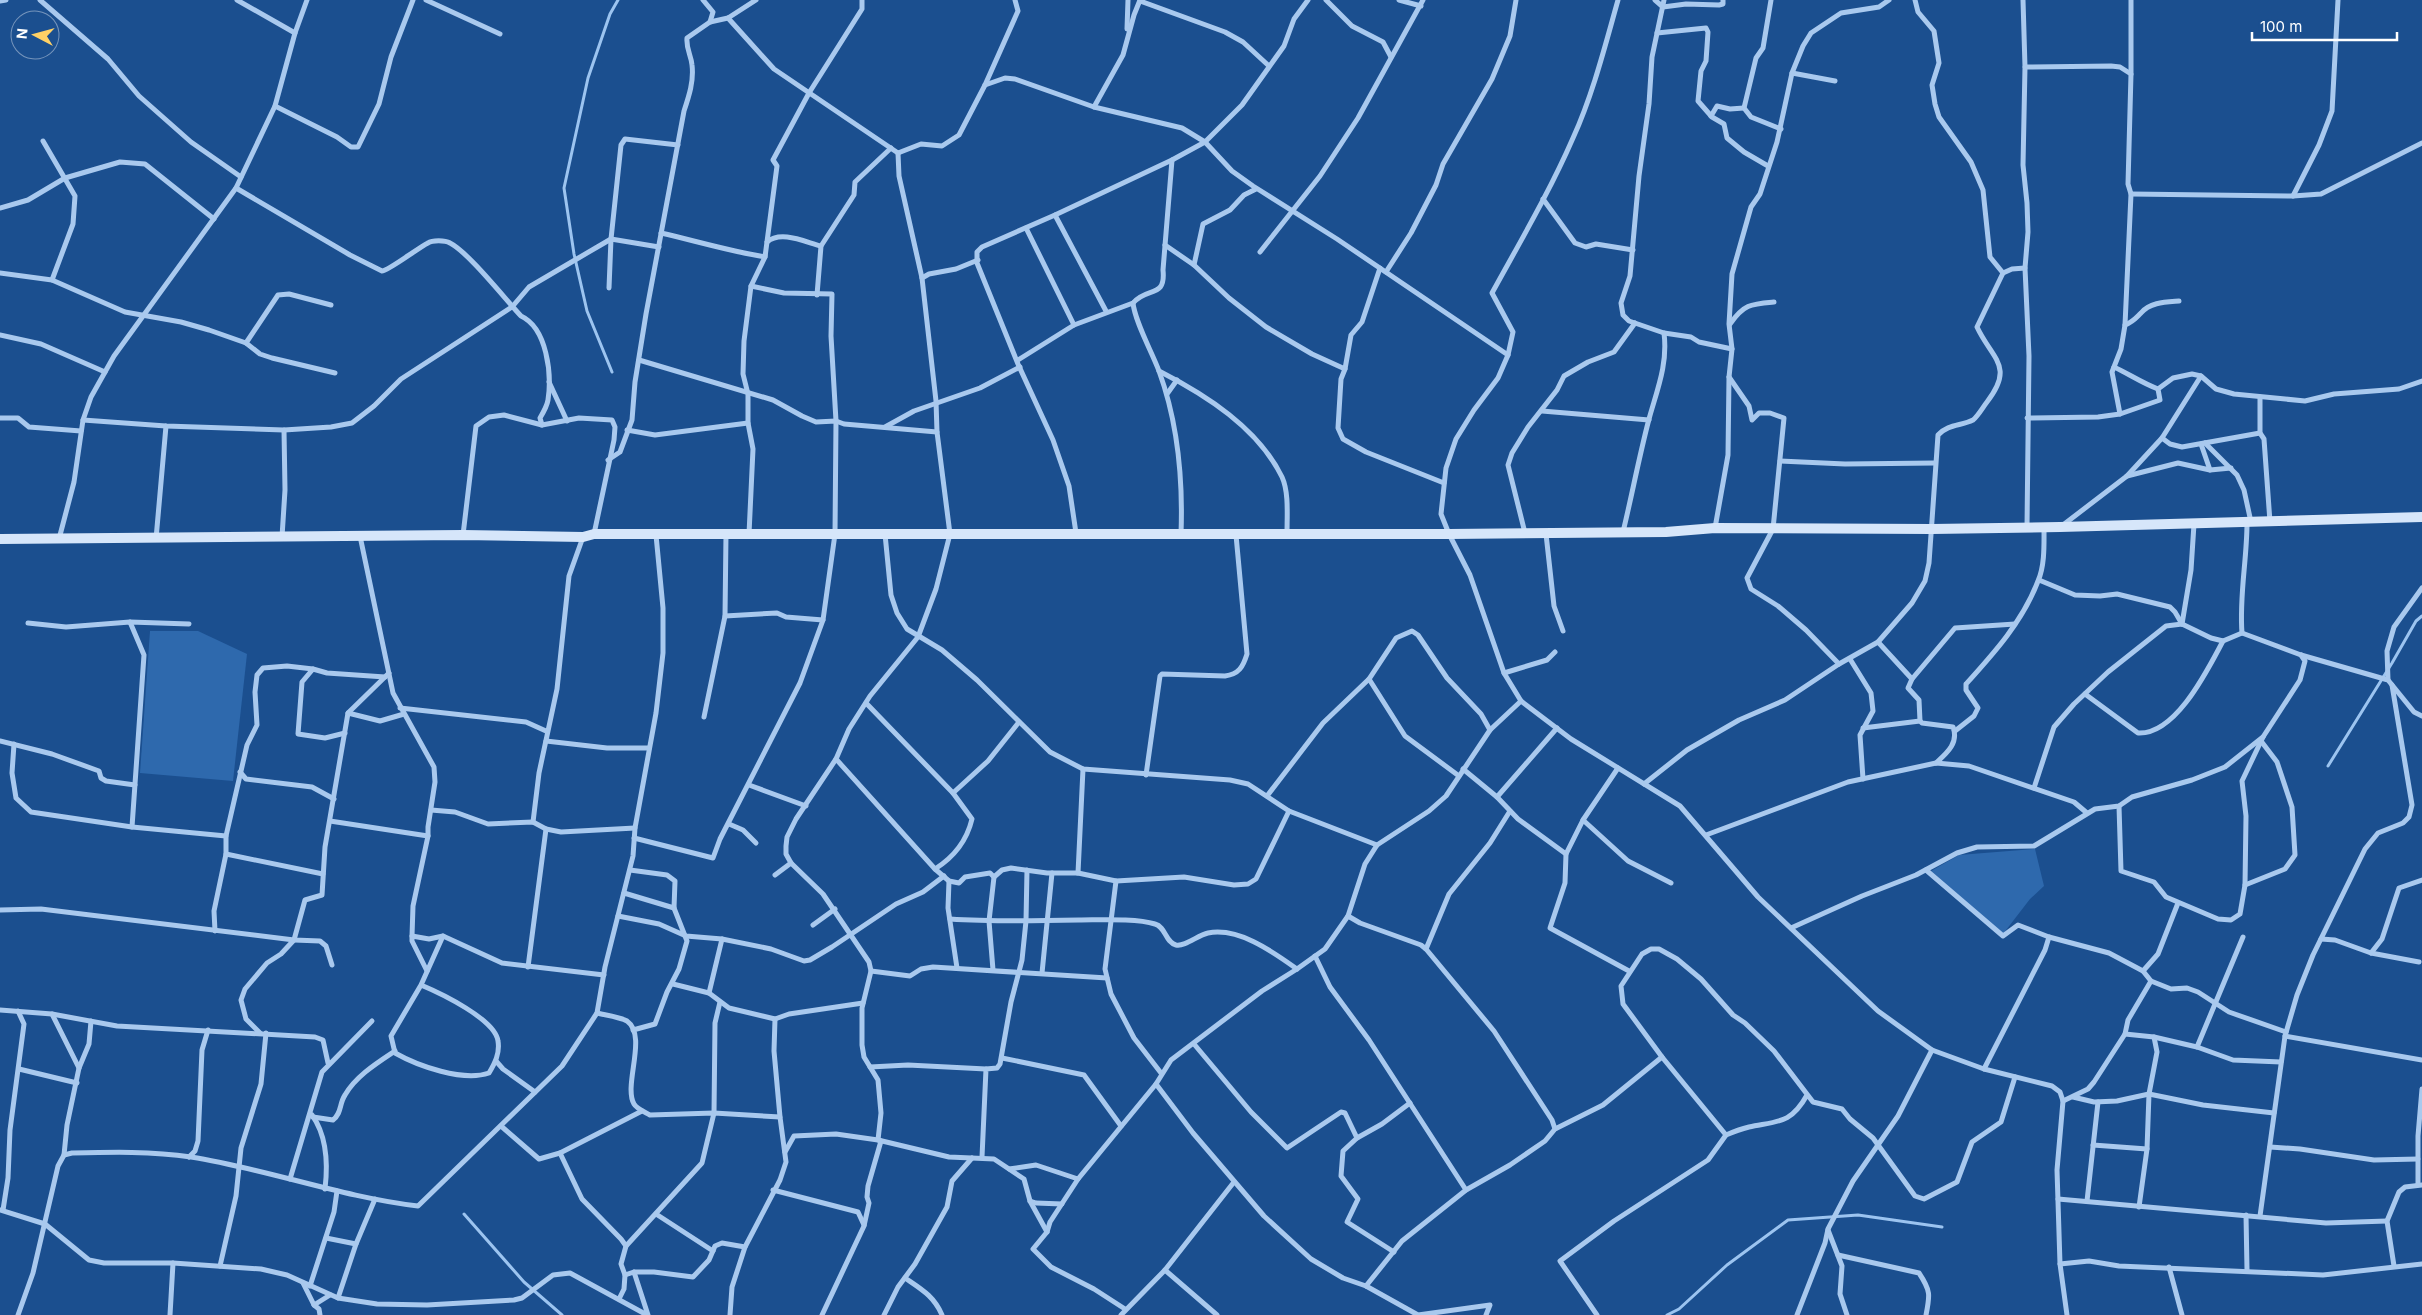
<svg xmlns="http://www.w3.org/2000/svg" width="2422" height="1315" viewBox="0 0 2422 1315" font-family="Inter,sans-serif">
<rect width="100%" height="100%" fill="#1b4f8f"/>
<g fill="#2e69ad">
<polygon points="150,631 198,631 247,654 233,781 140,773"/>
<polygon points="2035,849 2044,886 2030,899 2003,934 1931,871 1959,855"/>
</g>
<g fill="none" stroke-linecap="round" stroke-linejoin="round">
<g stroke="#9cc4f0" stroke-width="3">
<polyline points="612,372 587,311 574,254 564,188 588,78 610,14 618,0"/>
<polyline points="2328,766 2392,663 2416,621 2422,616"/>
<polyline points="464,1214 524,1282 562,1315"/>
<polyline points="1667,1315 1679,1309 1727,1265 1788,1220 1858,1215 1942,1227"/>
</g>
<g stroke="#a9c9ee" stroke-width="5">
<polyline points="40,0 108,59 139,96 191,142 241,177"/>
<polyline points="237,0 295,33"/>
<polyline points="426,0 500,34"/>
<polyline points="703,0 713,12 710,22"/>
<polyline points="1326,0 1352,26 1383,42 1391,57"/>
<polyline points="1399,0 1421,6"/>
<path d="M 1618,0 C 1605,46 1593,94 1573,138 C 1550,191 1520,242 1492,293 L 1513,332 L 1508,355 L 1498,378 L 1474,410 L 1456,439 L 1446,468 L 1441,514 L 1449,534 L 1470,575 L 1504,673 L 1521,701 L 1571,739 L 1680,806 L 1758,897 L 1878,1011 L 1932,1050 L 1984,1069 L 2052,1086 L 2060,1092 L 2063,1101 L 2057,1170 L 2060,1264 L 2067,1315"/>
<polyline points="1655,0 1663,7 1686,4 1719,5 1723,4 1723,0"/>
<polyline points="1664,0 1652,57 1649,104 1639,176 1630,276 1621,303 1623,315 1629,321 1664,333 1691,337 1699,342 1732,349"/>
<polyline points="1771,0 1763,48 1756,58 1744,108 1751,117 1781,129"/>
<polyline points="1915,0 1918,12 1934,31 1939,63 1932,85 1935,104 1939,117 1971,162 1983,190 1990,257 2003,273"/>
<polyline points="2023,0 2025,67 2023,165 2027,203 2028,232 2025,268 2029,356 2027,527"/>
<polyline points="2131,0 2131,74"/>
<polyline points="0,1 6,0"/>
<polyline points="1140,1 1225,32 1243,42 1269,66"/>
<polyline points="728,18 774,69 898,153"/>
<polyline points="1127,29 1128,0"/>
<polyline points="1657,33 1706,28 1708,32 1706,61 1701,71 1698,101 1712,117 1724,124 1727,138 1744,152 1768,166"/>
<polyline points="2025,67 2111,66 2120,67 2131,74 2128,184 2131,194 2125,325 2121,349 2112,372 2120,414"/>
<polyline points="1792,73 1835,81"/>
<polyline points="985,85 1005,78 1015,79 1094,107 1182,128 1205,142 1232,171 1253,186 1337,239 1508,355"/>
<polyline points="275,106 337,137 351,147 358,147 379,104 391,57 413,0"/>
<polyline points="1094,107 1123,55 1134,15 1140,0"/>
<polyline points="1711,116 1717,106 1730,109 1744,108"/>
<polyline points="43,141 75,196 73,224 52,280"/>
<polyline points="898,153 921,144 942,146 959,135 985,85 1018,11 1015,0"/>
<path d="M 236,188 L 350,255 L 382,271 C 388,271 418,248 428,243 C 432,240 445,240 450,243 C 468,252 505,299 521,316 C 547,328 552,374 548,400 C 547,406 543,413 540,418 L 542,425"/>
<polyline points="2131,194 2293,196 2321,194 2422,143"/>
<polyline points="2293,196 2319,145 2332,111 2338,0"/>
<polyline points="1543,199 1575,243 1586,247 1596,244 1633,250"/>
<polyline points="0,208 28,200 65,178 120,162 145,164 214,219"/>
<polyline points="1055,215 1106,311"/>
<polyline points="1026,228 1074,325"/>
<path d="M 661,233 C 696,241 729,251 765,257 L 765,255"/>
<path d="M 767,242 C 781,230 805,242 821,246"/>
<polyline points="1165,245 1194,265 1229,298 1266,327 1312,354 1345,369"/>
<polyline points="1260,252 1320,176 1358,118 1423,0"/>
<polyline points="1194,265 1203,224 1230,210 1244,195 1256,189"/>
<polyline points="1380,268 1362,322 1351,335 1345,369 1341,379 1338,428 1343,439 1366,452 1444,483"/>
<polyline points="1386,272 1411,233 1436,185 1443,164 1492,79 1510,36 1516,0"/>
<polyline points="0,273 52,280 125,312 181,322 209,330 246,343 260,354 272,358 335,373"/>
<polyline points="922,278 929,274 956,269 978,260"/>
<polyline points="609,288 611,239 621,145 625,139 678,145"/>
<polyline points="817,295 821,246 854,195 855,182 891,148"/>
<path d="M 1133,303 C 1135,322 1152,352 1159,371 C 1178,423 1183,480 1181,534"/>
<path d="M 1730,324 C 1744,304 1751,304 1774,302"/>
<path d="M 2125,325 C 2133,322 2135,319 2141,313 C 2150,302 2166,302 2179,301"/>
<polyline points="0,335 41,344 105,372"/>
<polyline points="246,343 278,295 289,294 331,305"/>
<polyline points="639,360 773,400 802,416 816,422 836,421 844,424 937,432"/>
<path d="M 1018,360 L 1074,325 L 1133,303 C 1147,286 1166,299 1163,270 L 1172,160"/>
<path d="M 2114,367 C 2129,374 2142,383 2158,389"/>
<path d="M 1159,371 C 1206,395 1258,428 1282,477 C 1289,492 1287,516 1287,533"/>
<polyline points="1729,377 1749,406 1752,420 1759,413 1770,413 1784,418 1773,529 1747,578 1751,589 1778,606 1806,630 1839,664"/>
<polyline points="549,382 567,421"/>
<polyline points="1167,394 1177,380"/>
<polyline points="2260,397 2260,433 2264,439 2270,522"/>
<polyline points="1542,411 1649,420"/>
<polyline points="0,418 18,418 29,427 81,431"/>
<polyline points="2027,418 2098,417 2120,414 2160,400 2158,389 2173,378 2192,374 2201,376 2216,389 2234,394 2305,401 2334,394 2399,389 2422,381"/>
<polyline points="83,420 166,426 284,430 331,427 352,423 374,406 401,379 512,307 529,287 575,260 611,239 659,247"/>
<polyline points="885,427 914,411 980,388 1020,367"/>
<polyline points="627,430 655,435 748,423"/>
<polyline points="2162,438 2170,444 2182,447 2260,433"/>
<polyline points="2205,443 2237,475 2244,490 2251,522"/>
<polyline points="2201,444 2210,470"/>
<path d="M 608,460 L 620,452 L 632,420 L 635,382 L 646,314 L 684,111 C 689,96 694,81 692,65 C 691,55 686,49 687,38 L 710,22 L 728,18 L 756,0"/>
<polyline points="1780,461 1845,464 1935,463"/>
<polyline points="2127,476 2178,463 2210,470 2231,468"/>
<polyline points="2063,525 2127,476 2162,438 2201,376"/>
<polyline points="1715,528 1728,455 1729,377 1732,349 1729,324 1732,274 1751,207 1760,194 1777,142 1792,73 1803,46 1811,33 1841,13 1879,7 1889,0"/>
<path d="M 1623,532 C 1632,495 1639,457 1649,419 C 1657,390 1668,364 1664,333"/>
<polyline points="1076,533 1069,486 1053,440 1018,364 977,263 977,252 982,247 1055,215 1172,160 1205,142 1242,105 1284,46 1294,19 1308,0"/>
<polyline points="1525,533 1508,465 1512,453 1528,427 1557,390 1564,376 1588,362 1614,352 1635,323"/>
<polyline points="749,534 753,449 748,423 748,394 743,374 744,341 751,286 765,257 777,166 773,160 809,93 862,9 862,0"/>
<polyline points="885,534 891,595 897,613 907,629 942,650 977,680 1050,752 1083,769 1230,780 1248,784 1289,811 1377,845"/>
<polyline points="1546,534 1554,606 1563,631"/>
<polyline points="463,535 476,426 489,417 504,415 542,425 579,418 612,420 615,427 614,440 594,534"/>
<polyline points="360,536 393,693 434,767 435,782 428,827 428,836 413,906 412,936 412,941 427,971"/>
<polyline points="282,537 285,490 284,430"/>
<polyline points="59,539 74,482 83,420 91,397 114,356 236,188 275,106 295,33 307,0"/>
<polyline points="156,539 166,426"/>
<polyline points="2039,580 2075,595 2100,596 2117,594 2170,607 2175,612 2182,624"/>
<polyline points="725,616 777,613 786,617 823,620"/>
<polyline points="130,622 144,655 132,827"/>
<polyline points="28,623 66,627 130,622 189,624"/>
<polyline points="2182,624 2191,570 2194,524"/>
<path d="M 2242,633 C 2239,596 2247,560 2247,523"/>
<polyline points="1878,642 1912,679 1908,688 1919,700 1920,721"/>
<polyline points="1850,659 1871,693 1873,711 1860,735 1863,779"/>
<polyline points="1504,673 1547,660 1555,652"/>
<polyline points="1369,679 1405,736 1459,776"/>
<polyline points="1912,679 1955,628 2015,624"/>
<polyline points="2388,680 2387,651 2394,627 2422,588"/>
<path d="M 2085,694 L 2138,733 C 2176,735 2208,669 2223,641"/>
<path d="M 866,703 L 953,793 L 972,819 C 967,840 954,857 935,869"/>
<polyline points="400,708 526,722 546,731"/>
<polyline points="348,713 380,721 404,714"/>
<polyline points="704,717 725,616 726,534"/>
<path d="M 1863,728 L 1920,721 L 1922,723 L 1953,727 C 1959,743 1947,753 1936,763"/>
<path d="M 1955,731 L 1974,716 L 1978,708 L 1966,690 L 1966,684 C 1994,653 2023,621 2038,581 C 2045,565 2044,544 2044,527"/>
<polyline points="345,733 325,738 298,734 302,682 313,669 327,673 385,677"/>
<polyline points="0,741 52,754 99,771 101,778 106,781 135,785"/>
<polyline points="546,741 607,748 649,748"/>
<polyline points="14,744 12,773 16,798 31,812 132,827 226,836"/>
<polyline points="836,759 935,869 949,881 959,883 965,877 990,873 994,877 1002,870 1011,868 1047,873 1078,873 1116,881 1184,877 1234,885 1248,884 1256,879 1289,811"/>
<polyline points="1618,768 1583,820 1566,854 1565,883 1550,928 1629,971"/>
<polyline points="1463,769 1497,797 1518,819 1566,854"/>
<polyline points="240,772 246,779 312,787 334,799"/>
<path d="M 1146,775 L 1160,676 L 1162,674 L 1225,676 C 1239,674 1243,667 1247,654 L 1236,535"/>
<path d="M 1644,784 L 1687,750 L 1739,720 L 1785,700 L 1839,664 L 1878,642 L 1912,603 L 1925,581 L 1929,563 L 1938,435 C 1948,424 1961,426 1973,420 C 1978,416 1983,407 1987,402 C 2015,366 1992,359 1977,327 L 2003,273 L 2012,269 L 2025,268"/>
<polyline points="749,785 806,806"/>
<polyline points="2034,788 2054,727 2074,704 2108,672 2166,626 2182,624 2211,638 2223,641 2242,633 2301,655 2388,680 2414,712 2422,716"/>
<polyline points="953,793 988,761 1019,722"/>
<polyline points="1267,796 1323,723 1369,679 1396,638 1412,631 1418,635 1447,678 1481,714 1490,730"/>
<polyline points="1497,797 1557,728"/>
<polyline points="2119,806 2121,871 2154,882 2166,897 2218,919 2231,920 2240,914 2245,885 2246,816 2242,781 2263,737 2300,680 2305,661 2301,655"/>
<polyline points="431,810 455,812 488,824 533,822 546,829 561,832 635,828"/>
<polyline points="1583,820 1628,861 1671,883"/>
<polyline points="330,821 428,836"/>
<polyline points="533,822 539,773 557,689 569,576 583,537"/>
<polyline points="729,824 743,830 756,843"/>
<polyline points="1706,835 1848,782 1936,763 1969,766 2074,802 2087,813"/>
<polyline points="634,838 713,858 720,839 800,683 823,620 835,534 836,421 831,336 832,294 784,293 751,286"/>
<polyline points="226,854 323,874"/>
<polyline points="630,870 667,875 675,881 674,908 687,941 679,969 667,992 655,1024 633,1030"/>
<polyline points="1926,870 2003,936 2018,925 2049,937 2109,953 2143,971"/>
<polyline points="1078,873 1083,769"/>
<polyline points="775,875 791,863"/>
<polyline points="949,881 948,908 957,968"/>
<polyline points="1116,881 1105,969 1111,994 1134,1038 1161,1073"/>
<polyline points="2245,885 2285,869 2295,855 2292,807 2277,762 2261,741"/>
<polyline points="624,893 674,908"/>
<polyline points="0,910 41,909 294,940 320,941 326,946 332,965"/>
<polyline points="618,916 659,924 686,936 722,939 771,949 804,961 810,960 832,947 896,904 923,892 944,876"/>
<polyline points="1348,916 1360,923 1421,945 1426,949 1494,1031 1552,1120 1555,1129"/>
<path d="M 950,919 C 993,922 1036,921 1079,920 C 1100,920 1136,918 1155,924 C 1166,927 1165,942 1176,945 C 1185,947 1198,935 1208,933 C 1239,927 1273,952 1297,969"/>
<polyline points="813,925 835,909"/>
<polyline points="1791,928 1862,896 1916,875 1957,853 1977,847 2034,846 2095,809 2119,806 2132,797 2192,780 2225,767 2263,737"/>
<polyline points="215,931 214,911 226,854 226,836 247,745 257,725 255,692 257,675 263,668 287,666 313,669"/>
<polyline points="412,936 429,939 443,936 502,963 604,975"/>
<polyline points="2321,939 2335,940 2371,953 2419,962"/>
<polyline points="1426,949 1449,894 1490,843 1510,811"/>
<polyline points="2371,953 2382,939 2399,888 2422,880"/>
<polyline points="1315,956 1330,987 1369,1040 1466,1190"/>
<polyline points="528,967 546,829"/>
<polyline points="993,970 989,921 994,877"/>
<polyline points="871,971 910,976 921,969 933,967 1107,978"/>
<polyline points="1042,973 1052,873"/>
<polyline points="2151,981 2171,989 2187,988 2198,992 2229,1012 2286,1032"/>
<polyline points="673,984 709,993 729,1008 775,1019 789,1014 863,1003"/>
<path d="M 421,985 C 440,993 495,1019 498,1041 C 500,1053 495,1063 489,1073 C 463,1082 418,1066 395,1053 L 391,1036 L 421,985 L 443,936"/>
<polyline points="709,993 722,939"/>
<polyline points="0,1010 52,1014 117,1026 315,1037 323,1040 328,1063"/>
<path d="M 597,1013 C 605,1015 620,1017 627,1021 C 648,1036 623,1085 634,1104 C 637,1109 645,1112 650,1115 L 714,1113 L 780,1117"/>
<polyline points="52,1014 79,1068"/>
<polyline points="260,1033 246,1019 241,1000 245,989 267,963 281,954 294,940 305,900 322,895 325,847 348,713 389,673"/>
<polyline points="2125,1034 2154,1037 2197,1047 2233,1060 2281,1062"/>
<polyline points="2285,1036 2422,1060"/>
<polyline points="1194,1044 1251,1112 1287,1148 1341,1112 1345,1113 1357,1138"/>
<polyline points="2197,1047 2243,937"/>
<polyline points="1002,1058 1084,1075 1121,1126"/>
<polyline points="496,1061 503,1069 535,1092"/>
<polyline points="870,1067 908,1065 986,1069"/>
<polyline points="19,1069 77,1083"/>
<polyline points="1984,1069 2045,950 2049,937"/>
<polyline points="1156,1084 1193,1133 1264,1216 1311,1259 1343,1278 1366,1286 1418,1315 1490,1305 1486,1315"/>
<path d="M 1807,1095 C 1791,1124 1778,1121 1749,1127 C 1741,1129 1733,1132 1726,1135 L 1662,1057 L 1623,1004 L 1621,986 L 1642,954 L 1651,949 L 1659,949 L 1677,959 L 1701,979 L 1733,1015 L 1745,1023 L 1774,1051 L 1813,1102 L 1842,1109 L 1850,1119 L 1873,1138 L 1915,1196 L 1924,1199 L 1957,1182 L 1972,1142 L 2001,1122 L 2015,1077"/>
<polyline points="2073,1097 2094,1102 2117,1101 2149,1094 2203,1105 2274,1113"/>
<polyline points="2063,1101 2088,1089 2094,1082 2125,1034 2128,1020 2151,981 2143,971 2158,954 2178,903"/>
<path d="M 312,1115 C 327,1136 328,1164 325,1189"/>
<path d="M 313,1117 L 333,1120 C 342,1113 339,1104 345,1095 C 356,1076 377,1063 395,1051"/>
<polyline points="501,1126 539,1159 560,1153 642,1111"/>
<polyline points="878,1140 881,1113 878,1080 864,1057 862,1045 862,1008 871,971 869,962 823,894 791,863 786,854 786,846 787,837 796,819 836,759 849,729 870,696 918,637 936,589 950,534 937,432 936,401 922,278 899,176 898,153"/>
<polyline points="2093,1145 2147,1149"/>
<polyline points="2270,1147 2300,1149 2374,1160 2418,1159"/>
<polyline points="785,1152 794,1136 836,1134 878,1140 949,1157 994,1159 1024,1179 1030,1201 1047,1232"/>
<polyline points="560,1153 582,1199 621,1239 626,1246"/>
<path d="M 64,1155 L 72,1153 C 112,1152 151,1151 191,1157 C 267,1169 341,1197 418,1206 L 562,1066 L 597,1013 L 605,967 L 633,856 L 635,828 L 656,713 L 663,653 L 663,608 L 656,535"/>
<polyline points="189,1157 195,1151 198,1141 202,1050 208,1030"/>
<polyline points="982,1157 986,1069 997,1068 1000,1064 1011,1002 1022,960 1026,921 1027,870"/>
<polyline points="1009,1169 1036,1165 1078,1179"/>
<polyline points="290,1179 322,1072 372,1021"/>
<polyline points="2418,1184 2418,1136 2422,1089"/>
<polyline points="773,1190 858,1212 864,1225"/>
<polyline points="2058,1199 2326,1223 2387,1221"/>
<polyline points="1030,1201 1036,1203 1062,1204"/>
<polyline points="2087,1201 2098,1102"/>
<polyline points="2139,1207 2147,1149 2149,1094 2157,1052 2154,1037"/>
<polyline points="0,1210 45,1224 89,1260 104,1263 173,1263 261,1269 287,1275 338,1298 377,1304 427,1305 514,1300 522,1298 553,1275 570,1273 647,1315"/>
<polyline points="3,1210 8,1178 10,1130 24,1024 18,1011"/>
<polyline points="656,1214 713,1251"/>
<polyline points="2246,1215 2247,1270"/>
<polyline points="2260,1216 2285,1036 2297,995 2313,955 2365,849 2378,833 2403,823 2409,817 2412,805 2392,685"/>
<polyline points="1828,1230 1842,1266 1840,1294 1847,1315"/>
<polyline points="326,1238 356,1244"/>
<polyline points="1394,1252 1347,1222 1358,1199 1341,1176 1343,1151 1357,1138 1382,1124 1410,1103"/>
<path d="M 1838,1255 L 1919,1273 C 1931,1291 1930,1295 1926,1315"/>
<polyline points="2060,1264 2089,1261 2119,1266 2323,1275 2422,1264"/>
<polyline points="220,1266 236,1196 241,1148 261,1084 266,1033"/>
<polyline points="2394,1266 2387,1221 2399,1192 2405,1187 2422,1185"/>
<polyline points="2169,1267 2182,1315"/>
<polyline points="1165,1270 1217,1315"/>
<polyline points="634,1272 654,1272 693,1277 709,1260 715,1246 722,1243 745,1247"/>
<path d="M 905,1278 C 921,1289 934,1296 942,1315"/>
<polyline points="303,1283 314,1305 319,1309 320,1315"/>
<polyline points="310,1286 334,1212 337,1191"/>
<polyline points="1366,1286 1402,1241 1466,1190 1510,1165 1545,1141 1555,1129 1603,1105 1662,1057"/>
<polyline points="338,1298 356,1244 375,1199"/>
<polyline points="619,1299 624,1289 625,1275"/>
<polyline points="314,1305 330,1295"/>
<polyline points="1125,1309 1094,1289 1051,1267 1033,1249 1047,1232 1050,1222 1078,1179 1156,1084 1171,1060 1262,991 1297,969 1325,949 1348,916 1365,864 1377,845 1429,811 1446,796 1490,730 1521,701"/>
<polyline points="18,1315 33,1273 58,1166 64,1155 67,1125 79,1068 89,1044 91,1021"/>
<polyline points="170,1315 173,1263"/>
<polyline points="648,1315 634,1272 625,1275 621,1264 626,1246 702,1163 714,1113 715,1023 720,1002"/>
<polyline points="730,1315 732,1287 745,1247 780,1180 786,1162 780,1117 774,1051 775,1019"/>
<polyline points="822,1315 864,1226 869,1203 867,1197 868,1186 881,1141"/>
<polyline points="884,1315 898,1287 915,1264 947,1207 952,1181 972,1158"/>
<polyline points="1121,1315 1165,1270 1234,1182"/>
<polyline points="1597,1315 1560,1261 1614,1221 1708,1160 1726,1135"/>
<polyline points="1797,1315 1825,1243 1828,1229 1853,1181 1898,1116 1932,1050"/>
</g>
<polyline stroke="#d6e6fa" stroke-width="10" points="0,539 463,535 583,537 594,534 1449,534 1666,532 1715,528 1932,529 2060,527 2422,517"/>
</g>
<g transform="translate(35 35) rotate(276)"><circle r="24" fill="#1b4f8f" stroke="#7695bc"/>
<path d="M0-4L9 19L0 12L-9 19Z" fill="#ffd166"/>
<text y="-8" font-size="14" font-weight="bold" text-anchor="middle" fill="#ffffff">N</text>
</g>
<path d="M2252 32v8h145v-8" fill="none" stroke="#ffffff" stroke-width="2.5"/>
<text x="2260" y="32" font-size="15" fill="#ffffff" stroke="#1b4f8f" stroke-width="4" paint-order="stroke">100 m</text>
</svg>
